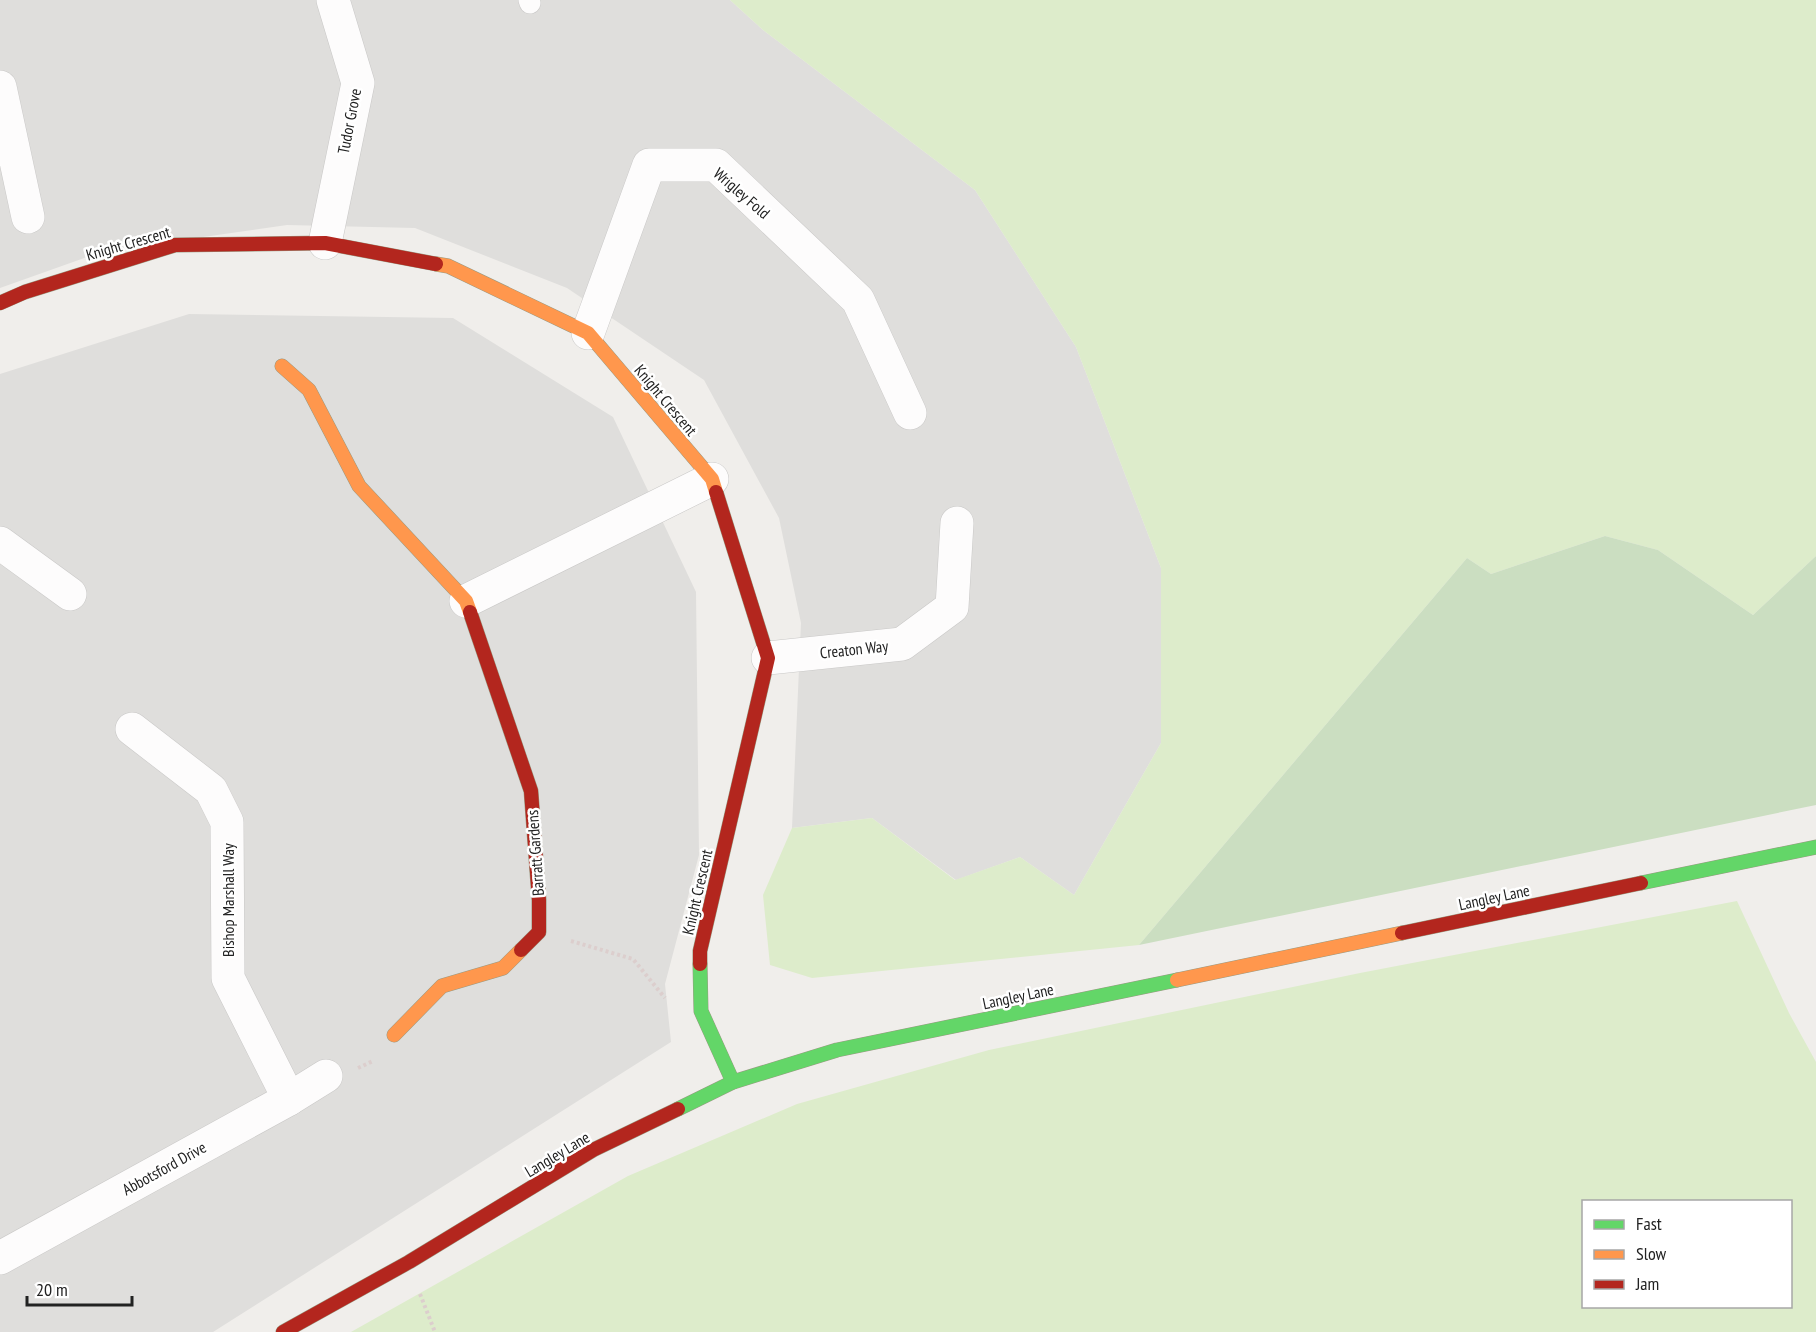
<svg xmlns="http://www.w3.org/2000/svg" width="1816" height="1332" viewBox="0 0 1816 1332" font-family="'PT Sans Narrow',sans-serif">
<rect width="100%" height="100%" fill="#f0eeeb"/>
<g fill="#dfdedc">
<polygon points="0,0 730,0 763,30 975,190 1076,347 1161,568 1161,743 1074,895 1020,857 956,880 872,818 792,828 801,623 779,518 704,380 567,288 415,228 287,225 104,251 0,288"/>
<polygon points="189,314 453,318 613,417 696,592 699,855 665,984 671,1042 213,1332 0,1332 0,374"/>
</g>
<g fill="#ddeccb" fill-rule="evenodd">
<polygon points="730,0 1816,0 1816,556 1753,615 1658,550 1605,536 1491,574 1467,558 1139,945 812,978 770,965 763,895 792,828 872,818 955,880 1020,857 1074,895 1161,743 1161,568 1076,347 975,190 763,30"/>
<path d="M 1737,901 L 1789,1013 L 1816,1062 L 1816,1332 L 351,1332 L 628,1176 L 797,1104 L 989,1050 L 1360,973 ZM 1584,1202 L 1790,1202 L 1790,1306 L 1584,1306 Z"/>
</g>
<polygon fill="#cbdec1" points="1605,536 1658,550 1753,615 1816,556 1816,805 1139,945 1467,558 1491,574"/>
<g fill="none" stroke-linecap="round" stroke-linejoin="round">
<g stroke="#c9c8c7" stroke-width="22">
<polyline id="lane" points="529,0 530,3"/>
</g>
<g stroke="#c9c8c7" stroke-width="34">
<g id="street">
<polyline points="0,87 28,217"/>
<polyline points="325,243 358,83 333,0"/>
<polyline points="588,333 649,165 716,165 858,300 910,413"/>
<polyline points="0,543 70,594"/>
<polyline points="466,601 712,479"/>
<polyline points="768,658 902,644 952,607 957,523"/>
<polyline points="132,729 211,790 227,822 228,978 289,1099"/>
<polyline points="0,1258 289,1099 326,1076"/>
</g>
</g>
<g stroke="#999a82" stroke-width="15">
<g id="fast">
<polyline points="1641,883 1816,847"/>
<polyline points="700,964 701,1011 733,1082"/>
<polyline points="678,1109 733,1082 837,1050 1177,980"/>
</g>
</g>
<g stroke="#999a82" stroke-width="15">
<g id="slow">
<polyline points="436,264 448,266 588,333 712,479 716,492"/>
<polyline points="282,366 309,390 359,486 466,601 470,612"/>
<polyline points="1177,980 1402,933"/>
<polyline points="394,1035 442,986 503,968 521,950"/>
</g>
</g>
<g stroke="#999a82" stroke-width="15">
<g id="jam">
<polyline points="0,303 25,292 175,245 325,243 436,264"/>
<polyline points="470,612 531,791 539,900 539,932 521,950"/>
<polyline points="1402,933 1641,883"/>
<polyline points="700,964 700,951 768,658 716,492"/>
<polyline points="283,1332 409,1262 593,1150 678,1109"/>
</g>
</g>
<g stroke="#dccecd" stroke-width="4" stroke-dasharray="3 3" stroke-linecap="butt">
<polyline points="571,941 633,959 665,998"/>
<polyline points="358,1068 373,1061"/>
<polyline points="420,1294 435,1332"/>
</g>
<use href="#lane" stroke="#fdfcfc" stroke-width="21"/>
<use href="#street" stroke="#fdfcfc" stroke-width="33"/>
<use href="#fast" stroke="#63d668" stroke-width="14"/>
<use href="#slow" stroke="#ff974d" stroke-width="14"/>
<use href="#jam" stroke="#b3261e" stroke-width="14"/>
</g>
<g text-anchor="middle" dominant-baseline="central" stroke-width="5" stroke-linejoin="round" paint-order="stroke">
<g font-size="16" fill="#222" stroke="#fff">
<text transform="translate(349 121) rotate(-79)">Tudor Grove</text>
<text transform="translate(742 193) rotate(41)">Wrigley Fold</text>
<text transform="translate(128 243) rotate(-16)">Knight Crescent</text>
<text transform="translate(666 400) rotate(50)">Knight Crescent</text>
<text transform="translate(854 649) rotate(-6)">Creaton Way</text>
<text transform="translate(535 853) rotate(-94)">Barratt Gardens</text>
<text transform="translate(697 892) rotate(-77)">Knight Crescent</text>
<text transform="translate(1494 897) rotate(-12)">Langley Lane</text>
<text transform="translate(228 900) rotate(-90)">Bishop Marshall Way</text>
<text transform="translate(1018 996) rotate(-12)">Langley Lane</text>
<text transform="translate(557 1154) rotate(-31)">Langley Lane</text>
<text transform="translate(164 1168) rotate(-29)">Abbotsford Drive</text>
</g>
</g>
<rect x="1582" y="1200" width="210" height="108" fill="#ffffff" stroke="#a7a7a7" stroke-width="1.5"/>
<rect x="1594" y="1220" width="30" height="9" fill="#63d668" stroke="#a7a7a7" stroke-width="1.5"/>
<text x="1636" y="1230" font-size="18" fill="#222222">Fast</text>
<rect x="1594" y="1250" width="30" height="9" fill="#ff974d" stroke="#a7a7a7" stroke-width="1.5"/>
<text x="1636" y="1260" font-size="18" fill="#222222">Slow</text>
<rect x="1594" y="1280" width="30" height="9" fill="#b3261e" stroke="#a7a7a7" stroke-width="1.5"/>
<text x="1636" y="1290" font-size="18" fill="#222222">Jam</text>
<path d="M27 1296v9h105v-9" fill="none" stroke="#222222" stroke-width="3"/>
<text x="36" y="1296" font-size="18" fill="#222222" stroke="#ffffff" stroke-width="4.5" paint-order="stroke">20 m</text>
</svg>
